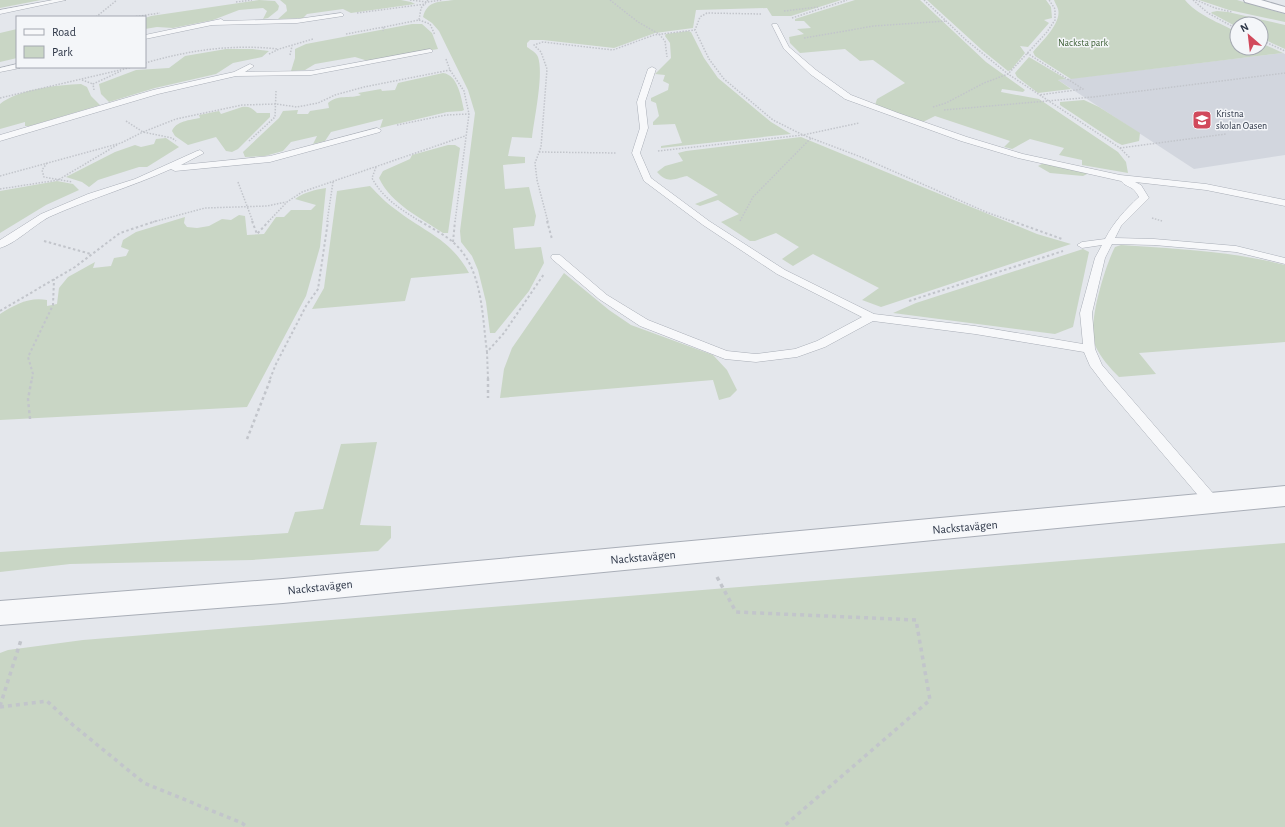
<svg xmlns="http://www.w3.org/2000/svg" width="1285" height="827" viewBox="0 0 1285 827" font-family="'Alegreya Sans',sans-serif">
<rect width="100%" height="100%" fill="#e4e7ec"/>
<polygon fill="#d2d6de" points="1283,53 1285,54 1285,155 1194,169 1058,80"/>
<g fill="#c9d6c5">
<polygon points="0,0 41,0 0,8"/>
<polygon points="259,0 275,1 279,6 278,10 268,18 263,19 267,11 263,8 239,10 213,20 173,28 157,27 145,29 145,18 151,16"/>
<polygon points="280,0 401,0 411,2 415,4 351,13 343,9 307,14 303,18 278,19 287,11 286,5"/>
<path d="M 454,0 L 841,0 L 791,16 L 772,16 L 767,8 L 696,10 L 693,28 L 655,33 L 614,48 L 543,40 L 530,40 L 527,43 L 527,47 C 531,50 536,52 538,57 C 544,74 534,119 532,138 L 512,137 L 508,156 L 525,157 L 525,163 L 503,165 L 505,189 L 529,187 L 536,216 L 534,226 L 513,228 L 515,249 L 541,247 L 544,263 L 529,291 L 495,333 L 490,333 L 486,302 L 478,270 L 472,256 L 461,242 L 460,231 L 475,113 L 468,90 L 439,31 L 432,23 L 423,17 C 427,1 438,2 454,0 Z"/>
<polygon points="855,0 920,0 986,62 1025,90 1023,92 1002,89 1001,92 1039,99 1118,152 1126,162 1128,173 1082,165 1082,160 1059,155 1064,148 1030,139 1012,149 1004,147 1010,141 935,116 923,122 875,105 877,99 905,83 873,60 860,61 845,49 800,53 790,43 789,37 804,34 797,29 811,28 804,21 795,21 795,19"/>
<polygon points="927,0 1046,0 1051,7 1052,18 1044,20 1049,23 1028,47 1020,46 1025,53 1011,70 1008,71 982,50"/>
<path d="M 1054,0 L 1185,0 C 1197,15 1220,23 1237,32 L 1237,48 L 1261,48 L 1261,43 L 1283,53 L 1071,79 L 1035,56 L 1033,52 C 1041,42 1062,23 1058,9 C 1057,6 1055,3 1054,0 Z"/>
<polygon points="1199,0 1237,0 1285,14 1285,22 1229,10"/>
<polygon points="1217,11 1228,12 1285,25 1285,49 1261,38 1261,24 1237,24 1237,27 1211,13 1212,12"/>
<polygon points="412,24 422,24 432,33 438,49 368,61 355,57 315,64 305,70 291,71 295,58 295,49 306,44"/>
<polygon points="17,29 17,58 0,62 0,33"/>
<polygon points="688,31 691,32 704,58 718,78 771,122 791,134 661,148 661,146 682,143 675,124 653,125 653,122 659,116 656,103 651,101 651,98 668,90 669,84 663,81 665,75 655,74 671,58 670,43 665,36 666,34"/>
<polygon points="226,49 253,49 269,51 262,57 233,63 216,74 155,88 109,102 101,94 99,84 136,70 169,68 185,56"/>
<polygon points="1029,57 1066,79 1058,80 1071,89 1038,93 1017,77 1015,73"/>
<path d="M 443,73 C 458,75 461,97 464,110 L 462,111 L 447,112 L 380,128 L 383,119 L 331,132 L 325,141 L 313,144 L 317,136 L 291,142 L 283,151 L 265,156 L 245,157 L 243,152 L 279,118 L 283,111 L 298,110 L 297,114 L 308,114 L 310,111 L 329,108 L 328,103 C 338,94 350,99 361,95 L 358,93 L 381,89 L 382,91 L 395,90 L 398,83 Z"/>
<path d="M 81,84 L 87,87 L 91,96 L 100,105 L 30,126 L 25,126 L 25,122 L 0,129 L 0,104 C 18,89 57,85 81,84 Z"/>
<polygon points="1084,100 1099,107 1140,133 1139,141 1122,145 1116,142 1060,105 1060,102"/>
<path d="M 242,107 C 249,106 252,108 257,113 L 270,113 L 270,117 L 238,149 L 232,152 L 226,151 L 216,137 L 188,145 L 175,136 L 172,131 C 176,121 190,120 200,118 L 199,115 L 219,111 L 221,114 Z"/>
<path d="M 801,137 L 1037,234 L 1071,244 L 881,307 L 862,300 L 879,288 L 813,254 L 793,266 L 782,259 L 799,247 L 776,233 L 755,241 L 750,241 L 721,222 L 739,214 L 718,200 L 700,206 L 695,204 L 718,195 L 687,176 C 673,179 668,184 657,172 L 665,166 L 683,161 L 678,153 L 686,151 Z"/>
<polygon points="166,138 179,147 147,167 139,167 98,180 89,187 82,182 66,177 115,152 135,145 141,147 154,144 156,139"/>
<path d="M 448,145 L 455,145 L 460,148 L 448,233 L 443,233 C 421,218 391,204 379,178 L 383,171 L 410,159 L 412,155 Z"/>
<polygon points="1044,163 1087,172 1087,174 1083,176 1050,173 1038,166"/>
<polygon points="57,181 73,184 79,190 46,205 0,233 0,191"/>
<path d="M 370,186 C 378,194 386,203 395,209 C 424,232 450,238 469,273 L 411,278 L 405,301 L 312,309 L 324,288 L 337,191 Z"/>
<path d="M 326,188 L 320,247 L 306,296 L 247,407 L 0,420 L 0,314 C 15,305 28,297 47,300 L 47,306 L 57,304 L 59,288 L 68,277 L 95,262 L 93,268 L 111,266 L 114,258 L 126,256 L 129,250 L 121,247 L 123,240 L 136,232 L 185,217 L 184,223 L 187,227 L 197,228 L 209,226 L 222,219 L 231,220 L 239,215 L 245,216 L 247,235 L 264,234 L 276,217 L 284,217 L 291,210 L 311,210 L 316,205 L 295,199 C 305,192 314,190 326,188 Z"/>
<path d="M 1121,245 C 1176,249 1231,251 1285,265 L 1285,342 L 1139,353 L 1156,374 L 1119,377 C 1110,368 1100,357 1095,345 C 1087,325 1105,266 1115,247 Z"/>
<polygon points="1083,249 1089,252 1073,327 1055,334 893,313 916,303"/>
<polygon points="564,273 609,310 631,325 713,355 727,370 737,390 730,397 719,400 713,380 500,398 504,369 512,348"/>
<polygon points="377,442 360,525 391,526 391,538 378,551 252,560 70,564 0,572 0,552 288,533 295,512 323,509 341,444"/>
<polygon points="1285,543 1285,827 0,827 0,653 8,650 83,640"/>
</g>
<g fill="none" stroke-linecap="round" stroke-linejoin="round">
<g stroke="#a9aeb7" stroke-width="1">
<g id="service">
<polygon points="53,0 66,0 0,14 0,10"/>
<polygon points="341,13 343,14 343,16 297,23 212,25 145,39 145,35 221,19 224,21 297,19"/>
<path d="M 773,24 L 777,24 L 789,47 L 816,70 L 851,95 L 898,113 L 967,137 L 1023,154 L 1120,175 L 1206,184 L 1285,200 L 1285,206 L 1206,190 L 1135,182 L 1141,185 L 1149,198 L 1121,226 L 1115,238 L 1154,239 L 1236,246 L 1285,258 L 1285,264 L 1236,252 L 1154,245 L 1112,244 L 1105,258 L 1092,313 L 1095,349 L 1102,365 L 1218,499 L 1220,503 L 1218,507 L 1213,509 L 1208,507 L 1106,387 L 1090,366 L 1084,352 L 975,334 L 873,321 L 825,347 L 797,357 L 756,362 L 725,359 L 640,326 L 599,299 L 552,259 L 551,257 L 552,255 L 560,255 L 607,295 L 648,320 L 727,351 L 756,354 L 795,349 L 817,341 L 862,317 L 777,274 L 703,225 L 644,181 L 632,153 L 640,128 L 637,102 L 648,69 L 652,67 L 656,69 L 645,102 L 648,128 L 640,153 L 651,178 L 709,221 L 785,270 L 874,314 L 975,326 L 1083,344 L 1080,313 L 1095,258 L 1102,245 L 1082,248 L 1077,245 L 1082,242 L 1105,239 C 1114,222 1125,210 1139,197 C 1132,184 1128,189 1121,181 L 1018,158 L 961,141 L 845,99 L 810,74 L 784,49 L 772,25 Z"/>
<polygon points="430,49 432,50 432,52 311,75 236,76 158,94 0,141 0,135 153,90 234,72 250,64 254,66 245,72 311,71"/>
<polygon points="17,64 17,67 20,68 0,72 0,68"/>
<path d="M 377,128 L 381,130 L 380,132 L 270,162 L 175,171 L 171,169 C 131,187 89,199 49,217 C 34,225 15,244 0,248 L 0,240 L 41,214 L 88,194 L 135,179 L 197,151 L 200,150 L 204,153 L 181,165 L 270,156 Z"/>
</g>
</g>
<g stroke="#a9aeb7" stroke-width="2">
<g id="tertiary">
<polygon points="1244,0 1261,0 1285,7 1285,13 1245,2"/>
<polygon points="1285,486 1285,506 283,603 0,625 0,601 283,579"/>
</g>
</g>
<g stroke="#c2c5cb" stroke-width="1.5" stroke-dasharray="1.5 1.5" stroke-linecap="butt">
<polyline points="410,0 427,2 442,0"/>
<polyline points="610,0 638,22 659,34 665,41 667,57"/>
<polyline points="924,0 966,40 1008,74 1120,148 1130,158"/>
<polyline points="1193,0 1208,13 1237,29"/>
<polyline points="1196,0 1215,8 1232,12"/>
<polyline points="236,2 252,0"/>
<polyline points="784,11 818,7"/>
<polyline points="357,13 426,4"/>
<polyline points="761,14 707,13 700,17 695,30 709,59 724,79 773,120 803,135 861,157 986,212 1014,222"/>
<polyline points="96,17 117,0"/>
<polyline points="133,17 160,13"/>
<polyline points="792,18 847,0"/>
<polyline points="419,20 430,24 435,35"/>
<polyline points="384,27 419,20 421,8 428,0"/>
<polyline points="346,34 384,27 383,31"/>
<polyline points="804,38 874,26 946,21"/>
<polyline points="1261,40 1285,51"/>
<polyline points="1027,53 1083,89 1039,95"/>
<polyline points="269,54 279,49 313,39"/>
<polyline points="290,55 292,46"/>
<polyline points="446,59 450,70 464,91 469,114 455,222"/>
<path d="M 145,63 C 190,50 232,44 278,49"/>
<polyline points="82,80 93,84"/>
<polyline points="94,90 93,84 121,71"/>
<polyline points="0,98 133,67"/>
<polyline points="933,107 946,103 984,83 1008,74 1047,32 1055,20 1055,9 1049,0"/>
<polyline points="944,110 1093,97 1285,73"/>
<polyline points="126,121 143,132 172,138 176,141"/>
<polyline points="397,125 446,115 469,114"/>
<polyline points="249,141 275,117 276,91"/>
<polyline points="1120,148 1226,134"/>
<polyline points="658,151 803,135 859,123"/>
<polyline points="539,152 617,153"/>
<polyline points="47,163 42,170 44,177 72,182"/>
<path d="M 376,167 L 372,178 C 383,199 402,210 421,222"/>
<polyline points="0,176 121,143 143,132 176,119 242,105 276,104 297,107 318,103 335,95 364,87 450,70"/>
<polyline points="238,182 253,222"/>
<polyline points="0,189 58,180 117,145"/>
<polyline points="1152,218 1162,221"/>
<polyline points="740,221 753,197 811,138"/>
<polyline points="153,222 205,208 267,206 286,202"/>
<polyline points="268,222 287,202 302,192 465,136"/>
<polyline points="327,222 333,182"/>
<polyline points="548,222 537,180 535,163 541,147 547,69 541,52 534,45 543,42 613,50 654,35 695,30"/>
</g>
<g stroke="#c2c5cb" stroke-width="2" stroke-dasharray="2.5 2.5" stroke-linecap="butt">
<polyline points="252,221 257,234 269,221"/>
<path d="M 420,221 C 431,228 444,234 454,243 C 483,269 482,316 487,352"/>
<polyline points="547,221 552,239"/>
<polyline points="1012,221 1062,239"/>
<polyline points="44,241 91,254"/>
<polyline points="453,242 455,221"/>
<polyline points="909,301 1063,251"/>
<polyline points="0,311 75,267 120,233 156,221"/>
<polyline points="32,379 33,374 28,357 53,305 54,279"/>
<polyline points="270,379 276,364 306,306 318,289 328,221"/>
<polyline points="488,379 487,352 504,333 544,274"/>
</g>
<g stroke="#c2c5cb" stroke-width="2.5" stroke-dasharray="3 3" stroke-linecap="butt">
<polyline points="488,378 488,398"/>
<polyline points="30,419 28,399 32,378"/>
<polyline points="247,439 271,378"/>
</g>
<g stroke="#c2c5cb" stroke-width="3.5" stroke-dasharray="4 4" stroke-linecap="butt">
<polyline points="717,577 736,612 916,620 930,700 783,827"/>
<polyline points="0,706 21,640"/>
<polyline points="0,707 47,701 73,725 144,783 242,823 247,827"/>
</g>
<use href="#service" fill="#f7f8fa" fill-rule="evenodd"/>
<use href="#tertiary" fill="#f7f8fa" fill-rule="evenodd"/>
</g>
<defs>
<g id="school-square" transform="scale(1)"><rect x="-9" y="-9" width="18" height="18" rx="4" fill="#d1495b" stroke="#f4f6f9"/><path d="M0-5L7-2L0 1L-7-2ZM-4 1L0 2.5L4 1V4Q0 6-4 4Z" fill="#fff"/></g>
</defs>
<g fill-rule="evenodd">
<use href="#school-square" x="1202" y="120"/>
</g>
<g text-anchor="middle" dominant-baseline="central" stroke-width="3" stroke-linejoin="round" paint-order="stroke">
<g font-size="10" fill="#3f6138" stroke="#f4f6f9">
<text x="1083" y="43">Nacksta park</text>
</g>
<g font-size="10" fill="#2b3445" stroke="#f4f6f9" text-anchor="start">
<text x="1216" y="114">Kristna<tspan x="1216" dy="12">skolan Oasen</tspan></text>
</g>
<g font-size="12" fill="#2b3445" stroke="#f4f6f9">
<text transform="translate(965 527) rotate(-5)">Nackstavägen</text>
<text transform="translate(643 557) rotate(-5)">Nackstavägen</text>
<text transform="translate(320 587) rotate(-6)">Nackstavägen</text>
</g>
</g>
<rect x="16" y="16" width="130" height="52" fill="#f4f6f9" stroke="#a4a8b1"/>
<rect x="24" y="29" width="20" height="6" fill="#f7f8fa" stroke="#a4a8b1"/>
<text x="52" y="36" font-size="12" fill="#2b3445">Road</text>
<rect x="24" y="46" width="20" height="12" fill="#c9d6c5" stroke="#a4a8b1"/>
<text x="52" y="56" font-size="12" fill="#2b3445">Park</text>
<g transform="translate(1249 36) rotate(332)"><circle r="19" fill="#f4f6f9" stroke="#a4a8b1"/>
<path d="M0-3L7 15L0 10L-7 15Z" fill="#d1495b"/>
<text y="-6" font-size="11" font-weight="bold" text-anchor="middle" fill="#2b3445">N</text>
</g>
</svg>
